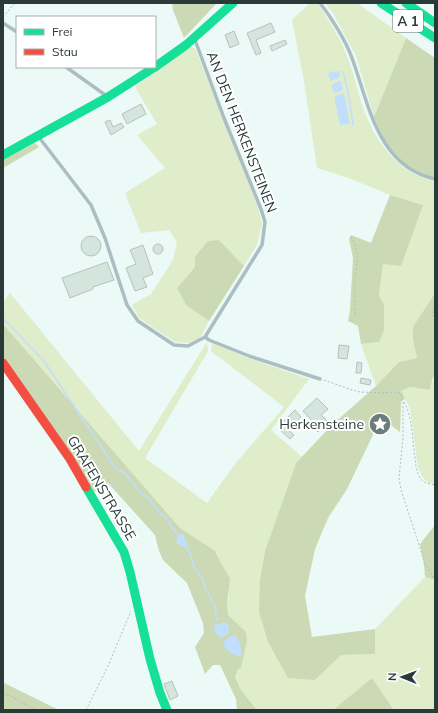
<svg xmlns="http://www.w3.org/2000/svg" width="438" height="713" viewBox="0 0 438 713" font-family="Mulish,sans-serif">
<rect width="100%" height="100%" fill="#ebf9f7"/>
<g fill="#dfedcb">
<path d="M 310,3 L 317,3 C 329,20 341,39 348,59 C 356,79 359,101 368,120 C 380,148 403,175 435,181 L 435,293 L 413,327 L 413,340 L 417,358 L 399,362 L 376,386 L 361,344 L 379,342 L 384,305 L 379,295 L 383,264 L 422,205 L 390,195 L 349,178 L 317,168 L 304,81 L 292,20 Z"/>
<polygon points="325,3 357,3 406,38 374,117 356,56 333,13"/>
<polygon points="190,47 195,48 258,207 262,224 257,245 244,266 219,240 177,288 186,305 209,321 200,338 188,343 175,342 139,318 132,305 151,294 173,260 177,242 169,230 141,233 125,193 165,168 137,135 157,124 135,87"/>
<polygon points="10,293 139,451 207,342 208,351 145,458 207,503 235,464 284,407 211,351 212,343 248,358 309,379 271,430 302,457 296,463 265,551 260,579 315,680 341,655 374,654 375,629 425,577 432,579 435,584 435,707 434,710 394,710 372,678 333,710 257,710 241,690 235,677 238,669 241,668 247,641 246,633 228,615 227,604 229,594 214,550 180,528 3,324 3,303"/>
<polygon points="434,377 435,377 435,484 429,483 423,478 418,468 410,408 400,391 410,387 430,390"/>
</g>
<g fill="#cbdab4">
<polygon points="172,3 217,3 184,38 173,10"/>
<path d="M 406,38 L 435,58 L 435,178 C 417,174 396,160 386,143 C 382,135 378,126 374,117 Z"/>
<polygon points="35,143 39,147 3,168 3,160"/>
<polygon points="390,195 423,205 401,266 383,264 379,295 384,305 384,330 379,342 361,344 358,326 348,321 350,310 353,258 349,239 351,235 371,243"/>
<polygon points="219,240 244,266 209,321 186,305 177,288 195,267 195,257 208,241"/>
<polygon points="435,293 435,377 433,377 430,390 410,387 401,391 405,398 401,402 400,432 381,418 347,489 328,518 315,549 305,596 312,637 375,629 375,654 341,655 315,680 288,678 268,642 259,612 260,579 265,551 296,463 333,424 376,386 399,362 417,358 413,340 413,327"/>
<polygon points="3,324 180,528 214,550 230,579 227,604 228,615 246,632 247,641 241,668 238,669 235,677 241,690 257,710 237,710 236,699 220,665 213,665 205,674 195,647 204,633 203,623 187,583 163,560 159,551 155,535 108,483 94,492 73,457 3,357"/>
<polygon points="435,525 435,580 425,577 424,565 420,544"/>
<polygon points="3,676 4,683 59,710 3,710"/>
<polygon points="372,678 394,710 333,710"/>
</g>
<g fill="#c2defd">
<polygon points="338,71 340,73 340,77 331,81 328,75 330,72"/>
<polygon points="339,81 341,81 343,90 334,93 331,85"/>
<polygon points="344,93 350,124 340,125 335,101 335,96"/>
<polygon points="179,534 183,534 185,540 188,545 185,547 176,543"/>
<polygon points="224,622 227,623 229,627 228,634 221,638 214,631 214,626"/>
<path d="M 231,636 L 236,636 C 240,642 243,650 241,657 C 233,655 225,651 223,642 Z"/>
</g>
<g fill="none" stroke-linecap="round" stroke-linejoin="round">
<g stroke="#c2defd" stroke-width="1.5">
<polyline points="343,72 349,95 353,125"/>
<polyline points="3,318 44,361 116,469 124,472 142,494 148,497 157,510 168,521 179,537"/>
<polyline points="185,545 191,555 194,567 203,579 206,590 215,606 217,620"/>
</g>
</g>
<g fill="#d3e5dc" stroke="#b6c2bd">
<polygon points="271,23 275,32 256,40 261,53 256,55 247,33"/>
<polygon points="234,31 239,44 230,48 225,35"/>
<polygon points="285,40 287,44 272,51 270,46"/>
<polygon points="141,104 146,114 127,124 122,114"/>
<polygon points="110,120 113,127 121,123 124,127 111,135 105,122"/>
<circle cx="91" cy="246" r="10"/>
<circle cx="158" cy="249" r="5"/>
<polygon points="143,245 153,274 143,278 147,287 135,291 126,268 136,264 130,250"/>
<polygon points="107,262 114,280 93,287 93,289 70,298 62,278"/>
<polygon points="339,345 349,346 347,359 338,358"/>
<polygon points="357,362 362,363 361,373 356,373"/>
<polygon points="361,378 371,380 370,385 360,383"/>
<polygon points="317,398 328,409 321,415 328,422 318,432 313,426 315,424 303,411"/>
<polygon points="295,410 301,417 288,430 294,435 290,439 279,429 282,427 280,425"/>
<polygon points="172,681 178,696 170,700 164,684"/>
</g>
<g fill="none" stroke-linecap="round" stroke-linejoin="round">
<g stroke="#afbdbe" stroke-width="1" stroke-dasharray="2 2" stroke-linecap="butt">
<polyline points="3,17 15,3"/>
<path d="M 351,237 C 361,252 356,265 355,281 C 355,292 355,304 355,316"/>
<polyline points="432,317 435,304"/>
<polyline points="324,380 349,389 360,392 383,393 395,392 400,393 403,401 403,438 399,478 401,490 425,563 435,581"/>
<path d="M 404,402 C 413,418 412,440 415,458 C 416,465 416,473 421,479 C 424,483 430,484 435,485"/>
<polyline points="3,694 11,696 35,710"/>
<polyline points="86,710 108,666 131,611"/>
</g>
<g stroke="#abbec1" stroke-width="3.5">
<path d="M 320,3 C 331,17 346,41 352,58 C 369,104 377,166 435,179"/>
<polyline points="3,23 17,32"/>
<polyline points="66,67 108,97"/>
<polyline points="38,136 91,205 105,238 127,305 138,321 174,345 188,346 205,337 262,245 265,222 261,209 224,118 195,40"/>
<polyline points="205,337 209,340 249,356 320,379"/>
</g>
<g stroke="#16e098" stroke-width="9">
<polyline points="381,3 435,38"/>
<polyline points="406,3 435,23"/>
<polyline points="155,67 186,45 233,3"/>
<polyline points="3,155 108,97 155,67"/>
<polyline points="86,487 124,552 130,572 150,659 160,693 167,710"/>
</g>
<polyline stroke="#f24e42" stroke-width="9" points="3,363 70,459 86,487"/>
</g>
<defs>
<g id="sight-disc" transform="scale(1.15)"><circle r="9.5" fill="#6d7d7b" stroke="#fff"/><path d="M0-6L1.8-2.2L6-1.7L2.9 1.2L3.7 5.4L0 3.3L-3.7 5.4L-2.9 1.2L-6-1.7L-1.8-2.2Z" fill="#fff"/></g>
</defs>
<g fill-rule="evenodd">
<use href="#sight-disc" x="380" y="424"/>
</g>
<g text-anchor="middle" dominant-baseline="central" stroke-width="4" stroke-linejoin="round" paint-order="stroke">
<rect fill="#fff" stroke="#697574" stroke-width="1" x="393" y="10" width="30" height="22" rx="3"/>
<g font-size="13" font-weight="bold" fill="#293a38">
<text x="408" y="21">A 1</text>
</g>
<g font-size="14" fill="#293a38" stroke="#fff">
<text transform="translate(242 132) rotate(69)">AN DEN HERKENSTEINEN</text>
<text transform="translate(102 488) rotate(59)">GRAFENSTRASSE</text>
</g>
<g font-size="14" fill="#293a38" stroke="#fff" text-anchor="end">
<text x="364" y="424">Herkensteine</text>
</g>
</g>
<rect width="438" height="713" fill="none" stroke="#293a38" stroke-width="8"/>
<rect x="16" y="16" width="140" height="52" fill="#ffffff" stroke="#a9b0af"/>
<rect x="24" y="29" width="20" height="6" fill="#16e098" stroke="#a9b0af"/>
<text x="52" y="36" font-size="12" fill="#293a38">Frei</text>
<rect x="24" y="49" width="20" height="6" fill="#f24e42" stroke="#a9b0af"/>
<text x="52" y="56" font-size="12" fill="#293a38">Stau</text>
<g transform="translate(402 677) rotate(271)" stroke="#ffffff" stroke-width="3" paint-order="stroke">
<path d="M0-3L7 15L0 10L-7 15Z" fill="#293a38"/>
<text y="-6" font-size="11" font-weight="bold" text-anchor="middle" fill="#293a38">N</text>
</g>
</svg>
